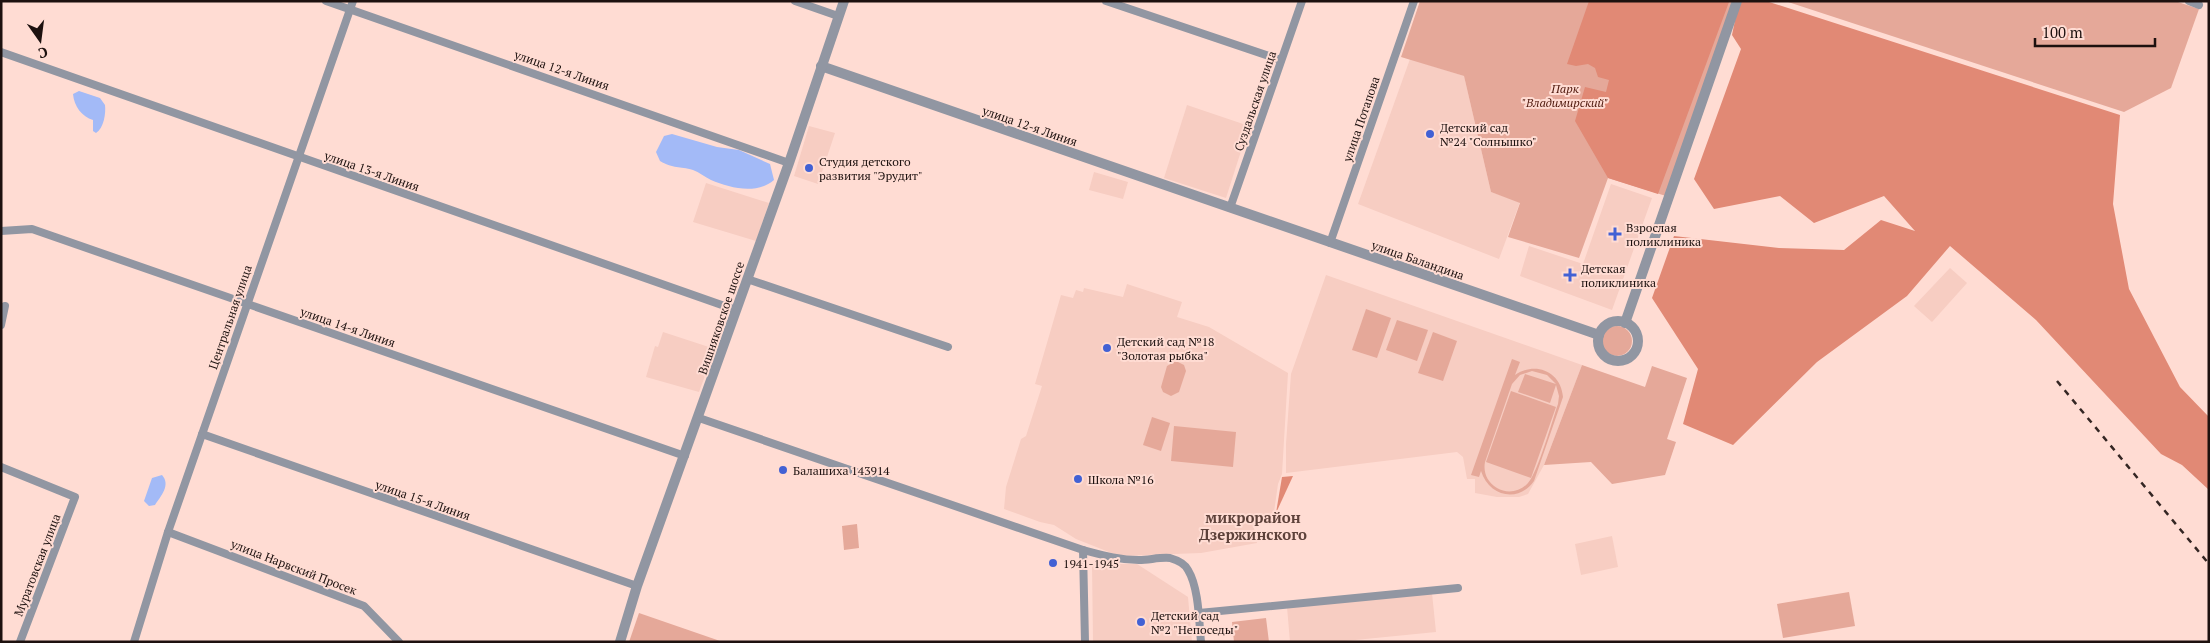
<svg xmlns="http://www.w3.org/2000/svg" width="2210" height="643" viewBox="0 0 2210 643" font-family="'PT Serif',serif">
<rect width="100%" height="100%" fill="#ffdcd3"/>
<g fill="#f7cdc2">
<polygon points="1410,59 1464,76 1491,192 1520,202 1499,259 1358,204"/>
<polygon points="1187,105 1249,126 1226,198 1164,178"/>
<polygon points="809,126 835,133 818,184 794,176"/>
<polygon points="1094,172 1128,182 1123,199 1089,190"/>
<polygon points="706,183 769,203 756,241 693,222"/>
<polygon points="1611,184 1652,198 1612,310 1520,276 1529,246 1583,264"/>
<polygon points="1950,268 1967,283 1932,322 1914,306"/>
<polygon points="1326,275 1582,365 1544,465 1528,494 1519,497 1497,497 1475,493 1475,479 1467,479 1463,457 1457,452 1286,473 1286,444 1291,374"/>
<polygon points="1127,284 1182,302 1177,317 1209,327 1288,373 1282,474 1278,484 1273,519 1253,523 1257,543 1201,553 1119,556 1076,539 1054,525 1040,522 1004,509 1006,487 1021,439 1026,436 1042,386 1035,384 1061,295 1073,298 1076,290 1083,292 1084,288 1123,297"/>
<polygon points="663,332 715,349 699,392 646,377 655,346 658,347"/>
<polygon points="1612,536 1618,567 1581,575 1575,544"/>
<polygon points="1092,564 1137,564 1188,597 1192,642 1093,642"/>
<polygon points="1432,593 1436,632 1335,642 1290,642 1287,607"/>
</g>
<g fill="#e5a899" fill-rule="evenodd">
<polygon points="1420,1 1734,1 1666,196 1608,178 1579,258 1508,237 1520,203 1491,192 1464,76 1401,57"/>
<polygon points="1785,1 2175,1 2199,9 2171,88 2124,112"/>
<polygon points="1366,309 1391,318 1377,358 1352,350"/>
<polygon points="1397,320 1428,330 1417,361 1386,350"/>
<circle cx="1617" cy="341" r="15"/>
<polygon points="1433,332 1457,341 1443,381 1418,373"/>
<path d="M 1512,359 L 1520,362 L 1515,375 C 1535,361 1561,371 1563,397 L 1534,481 C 1519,503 1489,497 1481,471 L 1479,477 L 1471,475 ZM 1532,371 L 1547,375 L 1556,384 L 1525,374 L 1518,392 L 1550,403 L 1556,385 L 1559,396 L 1558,404 C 1552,421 1538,472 1528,483 C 1520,492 1507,494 1497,488 C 1487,482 1483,472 1485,462 L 1512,384 L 1520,375 Z"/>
<polygon points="1176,361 1184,365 1186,371 1179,392 1171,396 1163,392 1161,387 1167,366"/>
<polygon points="1582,365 1645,387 1652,366 1687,378 1667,439 1676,442 1665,475 1612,484 1591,462 1544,465"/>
<polygon points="1511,391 1556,407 1531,478 1486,462"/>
<polygon points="1152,417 1170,423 1161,451 1143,445"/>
<polygon points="1174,426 1236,432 1233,467 1171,461"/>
<polygon points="857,524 859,548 844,550 842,526"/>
<polygon points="1849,592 1855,626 1783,638 1777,604"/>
<polygon points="639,613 723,642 629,642"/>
<polygon points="1266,618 1269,642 1234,642 1232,622"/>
</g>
<g fill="#e18975">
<polygon points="1589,1 1729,2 1658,194 1608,178 1575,121 1585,87 1606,92 1609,80 1598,77 1595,68 1588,64 1576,66 1567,64"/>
<polygon points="1739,1 1766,1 2120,115 2113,204 2129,289 2180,387 2209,417 2209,490 2182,465 2161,454 2036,320 1950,246 1907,296 1817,362 1733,445 1683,424 1698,369 1652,298 1674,236 1779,248 1844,250 1881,220 1915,231 1884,196 1814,223 1780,196 1714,209 1694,179 1741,49 1732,35"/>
<polygon points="1293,476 1276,513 1282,477"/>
</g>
<g fill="#a3baf7">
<path d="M 79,91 L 100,98 L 105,105 C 106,113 104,128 96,133 L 93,131 L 93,120 C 82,117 74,106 73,94 Z"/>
<path d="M 672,134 L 717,147 L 739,150 L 770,164 L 774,180 C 756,195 730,188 711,180 C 705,177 699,172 693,170 C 679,166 674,169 660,161 L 656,152 L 664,136 Z"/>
<path d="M 162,475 C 171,485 161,496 155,505 L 149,506 L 144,501 L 152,478 Z"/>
</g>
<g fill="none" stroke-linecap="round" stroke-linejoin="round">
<g stroke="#9196a2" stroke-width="8">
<polyline points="326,1 789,163"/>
<polyline points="795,1 838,16"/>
<polyline points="1106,1 1281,60"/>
<polyline points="2189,1 2199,5"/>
<polyline points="1,52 736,310"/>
<polyline points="1230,208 1302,1"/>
<polyline points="1,231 32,229 685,456"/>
<polyline points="1330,243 1414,1"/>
<polyline points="747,279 948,347"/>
<polyline points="1,325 5,306"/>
<path d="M 699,418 L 1083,550 C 1102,555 1119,560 1139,560 C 1149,560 1160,557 1170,558 C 1177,560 1185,564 1188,570 C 1199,588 1199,622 1201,642"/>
<polyline points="202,434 637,586"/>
<polyline points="1,467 75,497 20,642"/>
<polyline points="168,532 364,606 399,642"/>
<polyline points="1083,550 1085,642"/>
<polyline points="1199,613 1458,588"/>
<polyline points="134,642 168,532 353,1"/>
</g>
<g stroke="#9196a2" stroke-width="10">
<polyline points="821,66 1599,335"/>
<circle cx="1618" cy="341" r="20"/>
<polyline points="1625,323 1737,1"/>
<polyline points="620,642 637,586 789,163 844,1"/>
</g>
<polyline stroke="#342623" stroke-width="2.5" stroke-dasharray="6 6" stroke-linecap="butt" points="2057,381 2209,564"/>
</g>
<g fill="#4261d4" stroke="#ffdcd3" stroke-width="2">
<circle cx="1430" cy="134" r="5"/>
<circle cx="809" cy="168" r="5"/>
<path d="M1612.5 226.5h5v5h5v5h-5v5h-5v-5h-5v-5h5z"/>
<path d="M1567.5 267.5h5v5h5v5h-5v5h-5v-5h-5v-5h5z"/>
<circle cx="1107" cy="348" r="5"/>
<circle cx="783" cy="470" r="5"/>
<circle cx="1078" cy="479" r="5"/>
<circle cx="1053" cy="563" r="5"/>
<circle cx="1141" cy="622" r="5"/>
</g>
<g text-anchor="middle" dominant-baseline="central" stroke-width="4" stroke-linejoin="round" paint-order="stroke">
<g font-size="12" fill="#1d110f" stroke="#ffdcd3">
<text transform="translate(562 70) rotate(19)">улица 12-я Линия</text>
<text transform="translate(1255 101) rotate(-71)">Суздальская улица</text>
<text transform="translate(1361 119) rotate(-71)">улица Потапова</text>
<text transform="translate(1030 126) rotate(19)">улица 12-я Линия</text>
<text transform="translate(372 171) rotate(19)">улица 13-я Линия</text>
<text transform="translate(1418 260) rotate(19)">улица Баландина</text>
<text transform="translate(230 317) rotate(-71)">Центральная улица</text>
<text transform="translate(721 318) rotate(-71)">Вишняковское шоссе</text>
<text transform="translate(348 327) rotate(19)">улица 14-я Линия</text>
<text transform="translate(423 500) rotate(19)">улица 15-я Линия</text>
<text transform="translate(37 565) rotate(-69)">Муратовская улица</text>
<text transform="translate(294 567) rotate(21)">улица Нарвский Просек</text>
</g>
<g font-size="12" font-style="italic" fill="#4e170b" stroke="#ffdcd3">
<text x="1565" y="88">Парк<tspan x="1565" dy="14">"Владимирский"</tspan></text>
</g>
<g font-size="12" fill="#1d110f" stroke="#ffdcd3" text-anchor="start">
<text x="1440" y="127">Детский сад<tspan x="1440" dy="14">№24 "Солнышко"</tspan></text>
<text x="819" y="161">Студия детского<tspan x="819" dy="14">развития "Эрудит"</tspan></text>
<text x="1626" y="227">Взрослая<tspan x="1626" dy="14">поликлиника</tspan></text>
<text x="1581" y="268">Детская<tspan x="1581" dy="14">поликлиника</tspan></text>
<text x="1117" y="341">Детский сад №18<tspan x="1117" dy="14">"Золотая рыбка"</tspan></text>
<text x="793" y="470">Балашиха 143914</text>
<text x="1088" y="479">Школа №16</text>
<text x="1063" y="563">1941-1945</text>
<text x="1151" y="615">Детский сад<tspan x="1151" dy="14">№2 "Непоседы"</tspan></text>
</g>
<g font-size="15" font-weight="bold" fill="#5d413a" stroke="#ffdcd3">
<text x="1253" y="517">микрорайон<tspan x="1253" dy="17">Дзержинского</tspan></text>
</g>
</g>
<rect width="2210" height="643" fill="none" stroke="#1d110f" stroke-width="5"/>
<g transform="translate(40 40) rotate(166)" stroke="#ffdcd3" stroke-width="4" paint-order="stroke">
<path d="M0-4L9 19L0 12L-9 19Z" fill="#1d110f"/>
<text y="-8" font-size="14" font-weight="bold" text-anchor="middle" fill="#1d110f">С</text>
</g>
<path d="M2035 38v8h120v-8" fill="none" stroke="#1d110f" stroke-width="2.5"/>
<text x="2042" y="38" font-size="15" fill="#1d110f" stroke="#ffdcd3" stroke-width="4" paint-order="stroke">100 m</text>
</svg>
